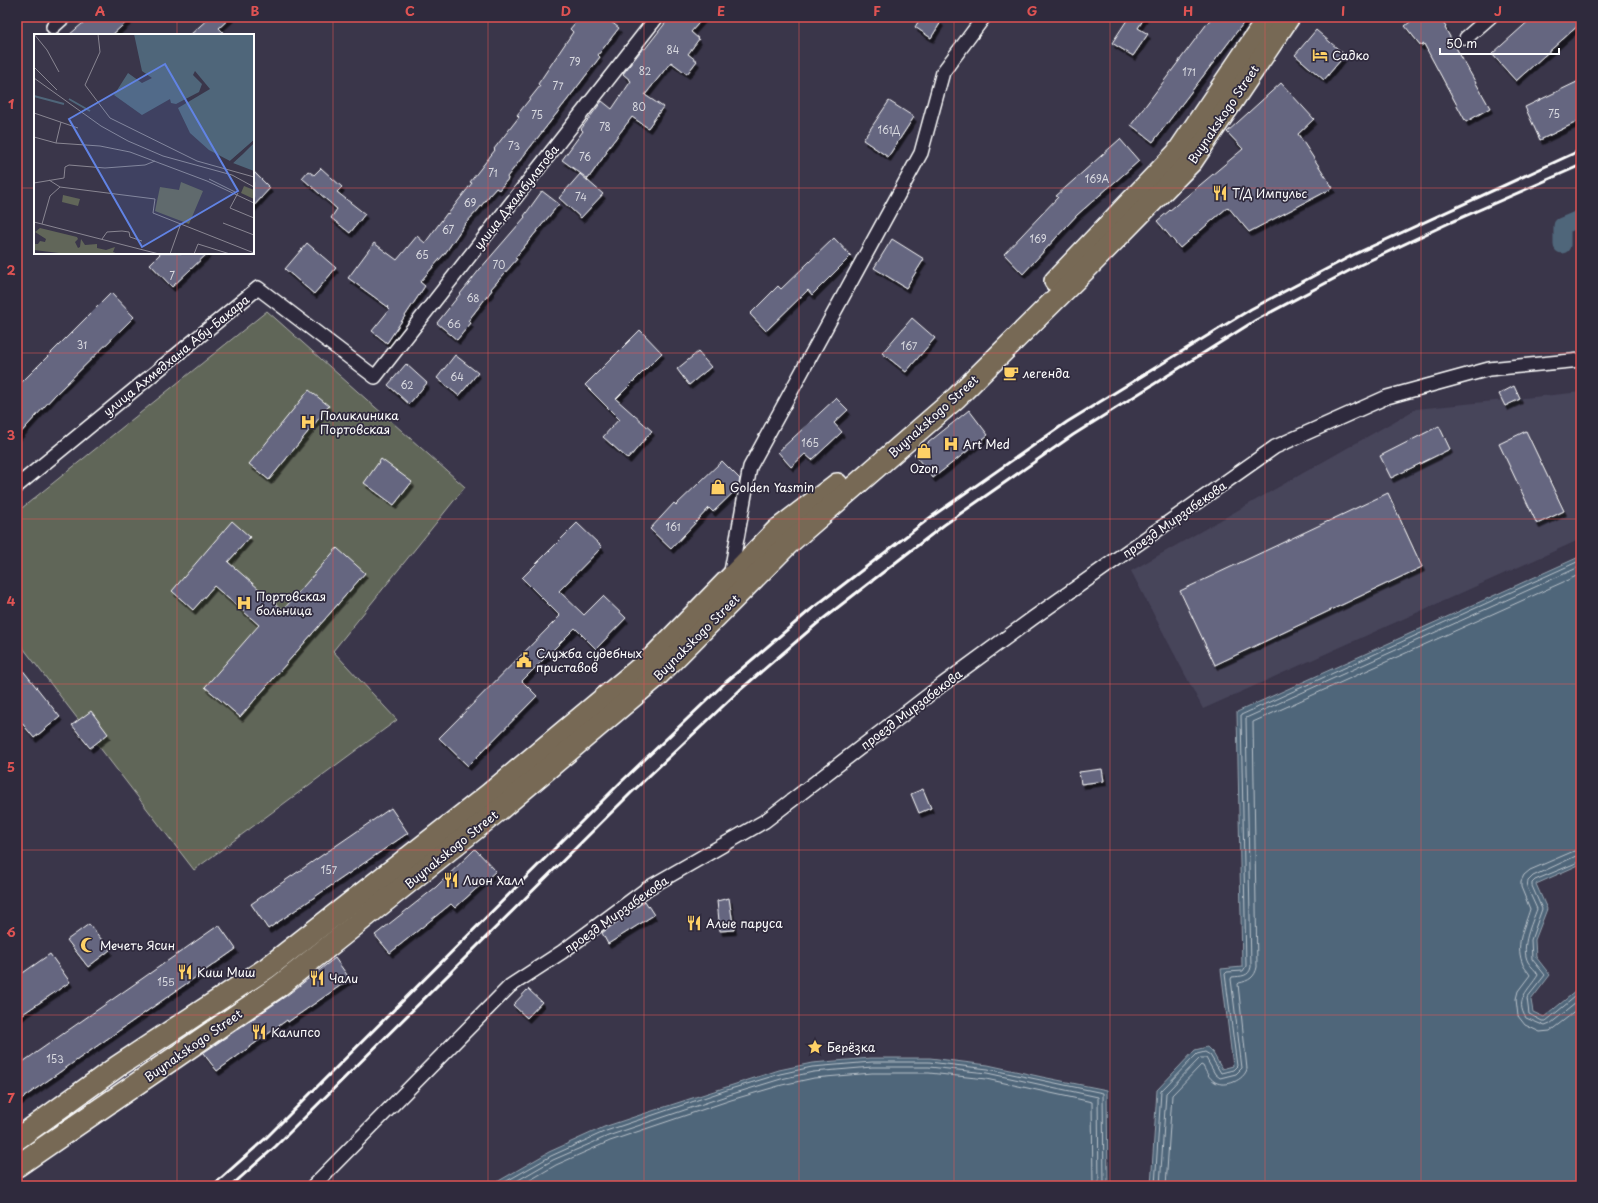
<svg xmlns="http://www.w3.org/2000/svg" width="1598" height="1203" viewBox="0 0 1598 1203" font-family="'Playpen Sans',sans-serif">
<defs>
<filter id="shadow"><feDropShadow dx="2.5" dy="4.5" stdDeviation="0" flood-color="#0009"/></filter>
</defs>
<rect width="100%" height="100%" fill="#3a364a"/>
<filter id="ink" filterUnits="userSpaceOnUse"><feTurbulence type="fractalNoise" baseFrequency=".025" numOctaves="2"/><feDisplacementMap in="SourceGraphic" scale="8" xChannelSelector="R" yChannelSelector="G"/><feConvolveMatrix kernelMatrix="1 2 1 2 8 2 1 2 1" color-interpolation-filters="sRGB"/></filter>
<g filter="url(#ink)">
<polygon fill="#47445a" points="1581,392 1581,539 1203,709 1131,571 1416,409"/>
<polygon fill="#616659" stroke="#b0b2ac" points="267,311 465,487 333,651 397,720 194,870 17,640 17,512"/>
<g fill="#4f667a" stroke="#95a3af">
<polygon points="1579,557 1581,562 1581,864 1536,884 1547,909 1535,940 1536,957 1550,975 1531,1000 1533,1012 1544,1017 1581,987 1581,1186 1151,1186 1157,1090 1195,1050 1207,1047 1213,1053 1222,1069 1233,1066 1221,969 1242,967 1237,712"/>
<polygon points="871,1058 930,1058 988,1065 1042,1077 1107,1090 1108,1186 490,1186 549,1152 604,1127 640,1115 779,1070 812,1063"/>
</g>
<g fill="none" stroke-linecap="round" stroke-linejoin="round">
<g stroke="#b9c2ca" stroke-width="1">
<path d="M 1581,850 L 1574,851 L 1530,870 L 1524,875 L 1521,881 L 1521,887 L 1530,909 C 1525,926 1515,943 1522,962 C 1523,967 1528,971 1530,975 L 1518,991 L 1516,999 L 1518,1016 L 1525,1025 L 1540,1032 L 1550,1031 L 1581,1007"/>
<path d="M 1581,856 L 1576,856 L 1533,876 L 1528,881 L 1527,887 L 1537,909 C 1532,923 1520,947 1528,962 C 1531,967 1536,970 1538,975 C 1529,990 1514,999 1526,1018 L 1545,1026 L 1550,1024 L 1581,999"/>
<polyline points="1581,861 1535,880 1532,883 1532,886 1542,909 1531,940 1532,959 1545,975 1527,998 1529,1014 1542,1021 1546,1021 1581,992"/>
<polyline points="498,1186 551,1156 606,1131 727,1090 780,1074 812,1067 872,1062 929,1062 988,1069 1103,1093 1104,1186"/>
<polyline points="508,1186 553,1160 608,1136 729,1095 781,1079 813,1072 872,1067 929,1067 987,1073 1098,1097 1099,1186"/>
<polyline points="520,1186 556,1165 610,1141 731,1100 782,1085 814,1078 872,1073 929,1073 986,1079 1092,1102 1093,1186"/>
<polyline points="1155,1186 1161,1091 1197,1054 1205,1052 1210,1055 1221,1073 1233,1070 1237,1066 1225,974 1227,972 1243,971 1246,966 1241,715 1577,562 1581,563"/>
<path d="M 1160,1186 L 1166,1093 L 1200,1058 L 1206,1058 L 1215,1074 L 1220,1078 L 1236,1074 L 1242,1068 L 1231,979 L 1232,977 C 1241,976 1249,977 1251,967 L 1246,718 L 1577,568 L 1581,568"/>
<path d="M 1166,1186 L 1172,1095 L 1201,1065 L 1203,1066 C 1206,1072 1209,1078 1215,1082 C 1226,1088 1244,1080 1247,1069 L 1238,984 L 1239,983 C 1249,981 1255,977 1257,967 L 1253,722 L 1581,574"/>
</g>
<polyline stroke="#4f667a" stroke-width="17" points="1562,245 1562,226 1581,218"/>
</g>
<g fill="#656680" stroke="#fff" filter="url(#shadow)">
<polygon points="90,17 132,17 112,35 69,35"/>
<polygon points="210,17 231,17 219,28 226,35 190,35"/>
<polygon points="580,17 605,17 619,28 598,55 600,57 568,99 507,177 508,179 499,190 496,188 489,196 478,210 465,224 446,252 420,282 425,286 387,343 372,331 389,310 387,308 388,307 348,278 374,243 397,260 417,236 425,243 447,213 448,214 472,183 470,182 495,150 494,149 519,117 517,115 540,86 538,84 573,32 570,29"/>
<polygon points="670,17 704,17 691,32 699,39 688,54 697,61 687,74 671,62 645,95 663,107 648,128 632,117 606,151 607,152 588,179 562,160 583,131 581,129 602,101 612,109 631,81 623,74 643,48 645,49"/>
<polygon points="921,17 935,17 941,22 931,38 915,27"/>
<polygon points="1129,17 1145,17 1138,28 1148,34 1133,56 1112,43"/>
<polygon points="1212,17 1248,17 1153,142 1131,125"/>
<polygon points="1416,17 1439,17 1446,27 1445,28 1490,108 1466,122 1424,44 1421,46 1405,26"/>
<polygon points="1533,17 1581,17 1581,23 1516,81 1492,54"/>
<polygon points="1316,30 1345,55 1324,80 1295,55"/>
<polygon points="1581,80 1581,120 1540,140 1525,107"/>
<polygon points="1281,83 1314,119 1298,134 1333,188 1249,232 1228,207 1180,248 1157,221 1243,149 1227,132"/>
<polygon points="889,101 914,117 888,157 863,140"/>
<polygon points="1120,139 1139,161 1077,215 1023,274 1004,254 1058,197 1056,196"/>
<polygon points="321,168 342,187 337,192 365,214 350,233 331,218 337,209 302,178 308,171 314,175"/>
<polygon points="253,171 270,188 253,207"/>
<polygon points="580,174 603,194 581,218 559,198"/>
<polygon points="542,191 559,204 515,258 517,259 491,289 492,290 468,321 471,323 457,340 437,323 480,269 525,217 524,216"/>
<polygon points="834,238 851,256 812,295 808,290 766,331 750,314 778,286 781,289"/>
<polygon points="892,239 924,259 906,288 874,268"/>
<polygon points="307,243 336,268 314,294 285,269"/>
<polygon points="161,253 208,253 172,287 150,264"/>
<polygon points="111,293 134,317 54,396 17,437 17,387"/>
<polygon points="912,318 935,338 906,372 882,353"/>
<polygon points="640,330 662,353 616,399 652,431 628,459 603,437 619,419 585,385"/>
<polygon points="698,352 711,367 689,385 677,369"/>
<polygon points="455,355 478,373 459,396 437,378"/>
<polygon points="406,364 427,383 409,404 388,385"/>
<polygon points="1514,386 1520,399 1505,406 1499,394"/>
<polygon points="309,390 329,406 269,480 249,464"/>
<polygon points="836,398 848,410 834,423 842,432 812,460 805,454 791,467 778,452"/>
<polygon points="969,410 988,435 933,478 914,454"/>
<polygon points="1439,426 1450,449 1391,478 1380,456"/>
<polygon points="1526,431 1564,511 1537,524 1499,444"/>
<polygon points="381,459 412,482 394,505 364,483"/>
<polygon points="722,461 740,479 738,488 713,512 709,508 671,549 650,529 674,503 676,505"/>
<polygon points="1388,493 1422,567 1215,665 1180,591"/>
<polygon points="232,521 250,537 228,562 283,610 337,548 365,573 240,717 205,687 259,625 214,586 193,610 172,591"/>
<polygon points="577,523 602,547 559,591 584,615 603,596 626,618 596,649 575,628 522,681 537,696 468,766 439,738 560,616 522,578"/>
<polygon points="17,663 60,717 34,738 17,717"/>
<polygon points="91,711 108,734 90,748 72,725"/>
<polygon points="1102,769 1104,781 1081,784 1079,772"/>
<polygon points="923,789 931,808 919,813 911,794"/>
<polygon points="391,808 408,833 268,929 251,904"/>
<polygon points="475,849 496,871 455,908 451,904 390,953 375,935 436,887"/>
<polygon points="729,898 734,930 720,931 717,901"/>
<polygon points="645,901 654,915 608,944 602,933"/>
<polygon points="89,924 110,950 88,967 67,940"/>
<polygon points="219,925 236,949 17,1102 17,1066"/>
<polygon points="50,954 70,982 17,1018 17,977"/>
<polygon points="335,958 350,979 288,1022 287,1020 217,1071 203,1053 286,996"/>
<polygon points="528,989 542,1002 527,1018 513,1005"/>
</g>
<g fill="none" stroke-linecap="round" stroke-linejoin="round">
<g stroke="#fff" stroke-width="16">
<g id="minor">
<polyline points="53,27 64,17"/>
<polyline points="1466,38 1490,17"/>
<polyline points="17,486 258,288 375,377 657,17"/>
<polyline points="730,577 750,467 921,153 943,72 984,17"/>
<polyline points="313,1186 510,986 562,952 648,888 765,821 943,684 1033,618 1275,447 1387,397 1489,369 1581,360"/>
</g>
</g>
<g stroke="#fff" stroke-width="24">
<g id="primary">
<polyline points="1055,281 1177,153 1269,17"/>
<polyline points="17,1139 118,1066 267,968 488,795 653,657 777,530 837,484"/>
<polyline points="17,1166 279,986 499,810 656,677 788,544 956,398 1091,264 1192,161 1289,17"/>
</g>
</g>
<use href="#minor" stroke="#2f2a3d" stroke-width="13"/>
<use href="#primary" stroke="#776954" stroke-width="21"/>
<g stroke="#fff" stroke-width="3">
<polyline points="212,1186 266,1138 621,782 726,682 809,611 931,517 1067,422 1251,309 1353,255 1581,150"/>
<polyline points="231,1186 276,1146 631,793 740,690 819,622 944,525 1073,435 1256,320 1360,265 1447,224 1581,165"/>
</g>
</g>
</g>
<path fill="none" stroke="#de5353" stroke-width="1" stroke-opacity="0.55" d="M 177,17 L 177,35M 333,17 L 333,1186M 488,17 L 488,1186M 644,17 L 644,1186M 799,17 L 799,1186M 954,17 L 954,1186M 1110,17 L 1110,1186M 1265,17 L 1265,1186M 1421,17 L 1421,1186M 17,188 L 35,188M 253,188 L 1581,188M 177,253 L 177,1186M 17,353 L 1581,353M 17,519 L 1581,519M 17,684 L 1581,684M 17,850 L 1581,850M 17,1015 L 1581,1015"/>
<defs>
<g id="hotel-bare" transform="scale(1.2)"><path d="M-6-4.5h1.5V1H6V5H4.5V3h-9V5H-6ZM-4 0a1.8 1.8 0 1 1 3.6 0ZM.5 0V-2.5h3Q6-2.5 6 0Z" fill="#ffd166" stroke="#2f2a3d" stroke-width="2.5" paint-order="stroke"/></g>
<g id="restaurant-bare" transform="scale(1.2)"><path d="M-5-6h1v4h1v-4h1v4h1v-4h1v5L-1.5 .5V6h-2V.5L-5-1ZM5-6V6H3V1.5H1.5Q1.5-4 5-6Z" fill="#ffd166" stroke="#2f2a3d" stroke-width="2.5" paint-order="stroke"/></g>
<g id="cafe-bare" transform="scale(1.2)"><path d="M-5.5-4.5H6V0H3Q3 3.5 0 3.5H-2.5Q-5.5 3.5-5.5 0ZM3-3.2v2h1.7v-2ZM-6 4.5H4V6H-6Z" fill="#ffd166" stroke="#2f2a3d" stroke-width="2.5" paint-order="stroke"/></g>
<g id="hospital-bare" transform="scale(1.2)"><path d="M-5-5h3v3.5h4V-5h3V5h-3V1.5h-4V5h-3Z" fill="#ffd166" stroke="#2f2a3d" stroke-width="2.5" paint-order="stroke"/></g>
<g id="shop-bare" transform="scale(1.2)"><path d="M-5-2.5h2.3a2.7 3.5 0 0 1 5.4 0H5L5.5 6h-11ZM-1.5-2.5h3a1.5 2.3 0 0 0-3 0Z" fill="#ffd166" stroke="#2f2a3d" stroke-width="2.5" paint-order="stroke"/></g>
<g id="civic-bare" transform="scale(1.2)"><path d="M-.6-6.5H3V-4.5H.6V-3L4-1V1h2V6H-6V1h2V-1L-.6-3ZM-1.2 2.5V6h2.4V2.5Z" fill="#ffd166" stroke="#2f2a3d" stroke-width="2.5" paint-order="stroke"/></g>
<g id="mosque-bare" transform="scale(1.2)"><path d="M3.5-4.9A6 6 0 1 0 3.5 4.9A5 5 0 1 1 3.5-4.9Z" fill="#ffd166" stroke="#2f2a3d" stroke-width="2.5" paint-order="stroke"/></g>
<g id="sight-bare" transform="scale(1.2)"><path d="M0-6L1.8-2.2L6-1.7L2.9 1.2L3.7 5.4L0 3.3L-3.7 5.4L-2.9 1.2L-6-1.7L-1.8-2.2Z" fill="#ffd166" stroke="#2f2a3d" stroke-width="2.5" paint-order="stroke"/></g>
</defs>
<g fill-rule="evenodd">
<use href="#hotel-bare" x="1320" y="55"/>
<use href="#restaurant-bare" x="1220" y="193"/>
<use href="#cafe-bare" x="1011" y="373"/>
<use href="#hospital-bare" x="308" y="422"/>
<use href="#hospital-bare" x="951" y="444"/>
<use href="#shop-bare" x="924" y="451"/>
<use href="#shop-bare" x="718" y="487"/>
<use href="#hospital-bare" x="244" y="603"/>
<use href="#civic-bare" x="524" y="660"/>
<use href="#restaurant-bare" x="451" y="880"/>
<use href="#restaurant-bare" x="694" y="923"/>
<use href="#mosque-bare" x="88" y="945"/>
<use href="#restaurant-bare" x="185" y="972"/>
<use href="#restaurant-bare" x="317" y="978"/>
<use href="#restaurant-bare" x="259" y="1032"/>
<use href="#sight-bare" x="815" y="1047"/>
</g>
<g text-anchor="middle" dominant-baseline="central" stroke-width="3.5" stroke-linejoin="round" paint-order="stroke">
<g font-size="10" fill="#d8d9df">
<text x="673" y="49">84</text>
<text x="575" y="61">79</text>
<text x="645" y="70">82</text>
<text x="1189" y="71">171</text>
<text x="558" y="85">77</text>
<text x="639" y="106">80</text>
<text x="1554" y="113">75</text>
<text x="537" y="114">75</text>
<text x="605" y="126">78</text>
<text x="889" y="129">161Д</text>
<text x="514" y="145">73</text>
<text x="585" y="156">76</text>
<text x="493" y="172">71</text>
<text x="1097" y="178">169А</text>
<text x="581" y="196">74</text>
<text x="470" y="202">69</text>
<text x="448" y="229">67</text>
<text x="1038" y="238">169</text>
<text x="422" y="254">65</text>
<text x="499" y="264">70</text>
<text x="172" y="275">7</text>
<text x="473" y="297">68</text>
<text x="454" y="323">66</text>
<text x="82" y="344">31</text>
<text x="909" y="345">167</text>
<text x="457" y="376">64</text>
<text x="407" y="384">62</text>
<text x="810" y="442">165</text>
<text x="673" y="526">161</text>
<text x="329" y="869">157</text>
<text x="166" y="981">155</text>
<text x="55" y="1058">153</text>
</g>
<g font-size="12" fill="#fff" stroke="#2f2a3d" text-anchor="start">
<text x="1332" y="55">Садко</text>
<text x="1232" y="193">Т/Д Импульс</text>
<text x="1023" y="373">легенда</text>
<text x="320" y="415">Поликлиника<tspan x="320" dy="14">Портовская</tspan></text>
<text x="963" y="444">Art Med</text>
<text x="924" y="468" text-anchor="middle">Ozon</text>
<text x="730" y="487">Golden Yasmin</text>
<text x="256" y="596">Портовская<tspan x="256" dy="14">больница</tspan></text>
<text x="536" y="653">Служба судебных<tspan x="536" dy="14">приставов</tspan></text>
<text x="463" y="880">Лион Халл</text>
<text x="706" y="923">Алые паруса</text>
<text x="100" y="945">Мечеть Ясин</text>
<text x="197" y="972">Киш Миш</text>
<text x="329" y="978">Чали</text>
<text x="271" y="1032">Калипсо</text>
<text x="827" y="1047">Берёзка</text>
</g>
<g font-size="12" fill="#fff" stroke="#2f2a3d">
<text transform="translate(1223 114) rotate(-56)">Buynakskogo Street</text>
<text transform="translate(516 197) rotate(-52)">улица Джамбулатова</text>
<text transform="translate(176 355) rotate(-39)">улица Ахмедхана Абу-Бакара</text>
<text transform="translate(933 416) rotate(-42)">Buynakskogo Street</text>
<text transform="translate(1174 519) rotate(-35)">проезд Мирзабекова</text>
<text transform="translate(696 637) rotate(-45)">Buynakskogo Street</text>
<text transform="translate(911 709) rotate(-37)">проезд Мирзабекова</text>
<text transform="translate(451 849) rotate(-39)">Buynakskogo Street</text>
<text transform="translate(616 914) rotate(-35)">проезд Мирзабекова</text>
<text transform="translate(193 1045) rotate(-35)">Buynakskogo Street</text>
</g>
</g>
<g transform="translate(34 34)">
<rect width="220" height="220" fill="#3a364a"/>
<path d="M 147,148 L 169,157 L 155,190 L 121,177 L 126,153 L 145,156 ZM 210,152 L 220,156 L 220,165 L 207,159 ZM 29,161 L 46,165 L 44,172 L 28,168 ZM 6,194 L 43,203 L 44,205 L 41,208 L 44,214 L 46,213 L 47,205 L 51,211 L 63,210 L 63,214 L 72,216 L 81,213 L 79,218 L 84,220 L 33,220 L 0,216 L 0,210 L 4,210 L 6,207 L 11,208 L 12,205 L 1,198 Z" fill="#616659"/>
<path d="M 100,0 L 220,0 L 220,106 L 196,127 L 175,116 L 156,99 L 144,74 L 176,55 L 161,37 L 159,41 L 168,50 L 165,58 L 142,70 L 137,69 L 136,65 L 108,81 L 80,61 L 94,39 L 108,49 L 118,44 L 108,37 ZM 220,109 L 220,137 L 199,129 L 206,121 Z" fill="#4f667a"/>
<path d="M 220,106 L 220,109 L 209,120 L 199,129 L 196,127 Z" fill="#3a364a"/>
<path fill="none" stroke="#4f667a" stroke-width="2" d="M 0,62 L 30,70M 35,65 L 56,77"/>
<path fill="none" stroke="#898692" stroke-width="1" d="M 0,0 L 13,16 L 25,38M 64,0 L 66,18 L 51,51 L 76,84 L 163,127 L 220,143M 0,33 L 23,56M 0,44 L 67,92 L 94,107 L 129,122 L 198,141 L 220,153M 0,79 L 44,94M 0,103 L 22,109 L 66,112 L 96,118 L 173,147 L 220,169M 22,109 L 27,88M 175,145 L 201,158M 15,146 L 26,153M 0,149 L 30,144 L 31,133 L 35,131 L 71,134 L 111,131 L 121,127M 26,153 L 121,165 L 119,179 L 220,219M 204,159 L 196,174 L 220,184M 0,188 L 125,220M 189,189 L 220,201M 8,190 L 16,162 L 26,153M 68,205 L 73,198 L 88,197 L 95,198 L 96,203 L 108,207M 136,220 L 147,189M 160,220 L 164,210 L 196,220"/>
<path fill="#6183e4" fill-opacity="0.15" stroke="#6183e4" stroke-width="2" d="M 131,30 L 204,157 L 108,213 L 35,85 Z"/>
<rect width="220" height="220" fill="none" stroke="#fff" stroke-width="2"/>
</g>
<rect width="1598" height="1203" fill="none" stroke="#2f2a3d" stroke-width="44"/>
<path d="M1440 48v6h119v-6" fill="none" stroke="#ffffff" stroke-width="2"/>
<text x="1446" y="48" font-size="12" fill="#ffffff" stroke="#2f2a3d" stroke-width="3" paint-order="stroke">50 m</text>
<rect x="22" y="22" width="1554" height="1159" fill="none" stroke="#de5353" stroke-width="1.5"/>
<g font-size="13" text-anchor="middle" font-weight="bold" fill="#de5353">
<text x="100" y="16">A</text>
<text x="255" y="16">B</text>
<text x="410" y="16">C</text>
<text x="566" y="16">D</text>
<text x="721" y="16">E</text>
<text x="877" y="16">F</text>
<text x="1032" y="16">G</text>
<text x="1188" y="16">H</text>
<text x="1343" y="16">I</text>
<text x="1498" y="16">J</text>
<text x="11" y="109">1</text>
<text x="11" y="275">2</text>
<text x="11" y="440">3</text>
<text x="11" y="606">4</text>
<text x="11" y="772">5</text>
<text x="11" y="937">6</text>
<text x="11" y="1103">7</text>
</g>
</svg>
